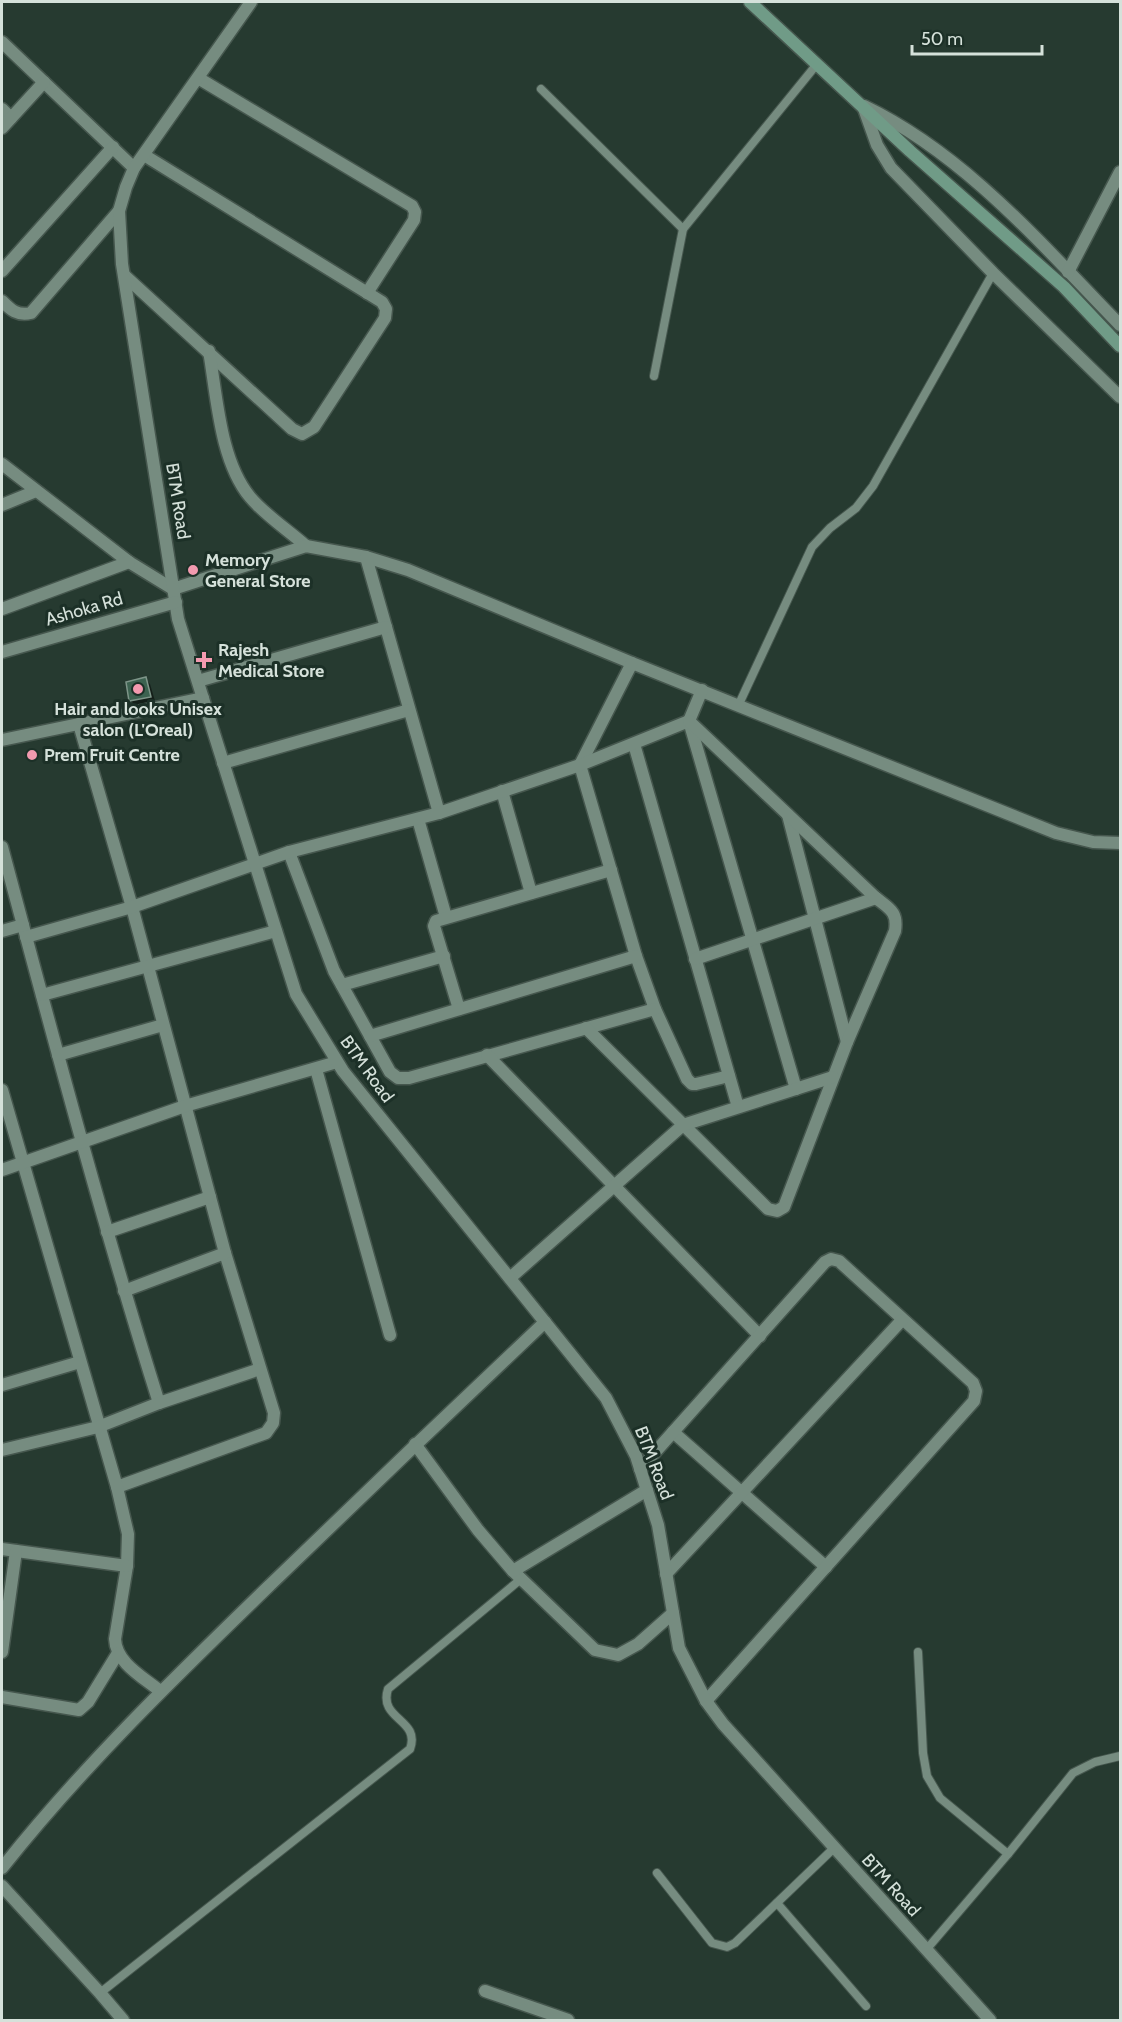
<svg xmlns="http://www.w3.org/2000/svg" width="1122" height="2022" viewBox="0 0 1122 2022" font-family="Cabin,sans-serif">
<rect width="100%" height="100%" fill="#263a30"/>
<polygon fill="#0007" points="145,679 150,684 155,701 135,705 130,700"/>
<polygon fill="#3c6250" stroke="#7e9589" stroke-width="1.5" points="146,677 151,697 129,701 126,682"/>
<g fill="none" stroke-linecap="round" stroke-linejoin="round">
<g stroke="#46574e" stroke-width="10">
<g id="service">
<polyline points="541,89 683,229"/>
<polyline points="654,376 683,229 817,64"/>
<polyline points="739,704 812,547 830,528 856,508 873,486 993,273"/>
<polyline points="918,1652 923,1753 927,1776 940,1798 1008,1854"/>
<polyline points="657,1873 712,1943 727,1947 735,1943 834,1848"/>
<polyline points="777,1903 866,2006"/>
<polyline points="926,1950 1008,1854 1073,1773 1095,1762 1120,1756"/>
<path d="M 100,1993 L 410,1749 C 421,1719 378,1720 388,1689 L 521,1579"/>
</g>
</g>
<g stroke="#46574e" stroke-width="15">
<g id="minor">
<polyline points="2,42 134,168"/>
<polyline points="198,78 412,206 415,212 414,220 367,293"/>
<polyline points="863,106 877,145 891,168 993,273 1120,397"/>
<path d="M 864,106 C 966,155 1043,246 1120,325"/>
<polyline points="2,109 11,118"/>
<polyline points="2,128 44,82"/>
<polyline points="2,271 113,147"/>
<polyline points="1068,272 1120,172"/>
<polyline points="125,276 292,429 302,434 314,427 385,318 386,309 382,302 144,155"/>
<path d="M 2,301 C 11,310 17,316 31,313 L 119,211"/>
<path d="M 209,351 C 217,397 220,461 250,497 C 265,515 288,530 306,546"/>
<polyline points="2,464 129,562 173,589 306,546 366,557 408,570 632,663 1056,833 1093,842 1120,843"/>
<polyline points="2,505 36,491"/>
<polyline points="366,557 439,813"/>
<polyline points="2,609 129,562"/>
<polyline points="632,663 580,765 636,956 655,1009 687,1079 692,1084 696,1084 729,1076"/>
<polyline points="198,681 386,627"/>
<polyline points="702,690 689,721 796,1089"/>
<polyline points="79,724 132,907 225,1253 274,1413 273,1423 266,1433 117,1487"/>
<polyline points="634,744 738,1107"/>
<polyline points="223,763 409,710"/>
<polyline points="502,791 531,893"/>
<polyline points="788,815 847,1042"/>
<polyline points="418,819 446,917"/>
<path d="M 2,847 C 52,1033 101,1219 159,1403"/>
<polyline points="289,852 334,971 390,1072 398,1078 409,1078 655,1009"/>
<polyline points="2,931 23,925"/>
<polyline points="26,937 132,907 289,852 439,813 580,765 689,721"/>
<polyline points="695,959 876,898"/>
<polyline points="342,985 444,956"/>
<polyline points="42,995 276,931"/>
<polyline points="459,1009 434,926 436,921 611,870"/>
<path d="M 586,1028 L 768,1209 L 777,1211 L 784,1207 L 847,1042 L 895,931 C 898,912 890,909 876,898 L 689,721"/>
<polyline points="370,1036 636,956"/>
<polyline points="58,1055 163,1025"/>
<polyline points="487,1055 760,1336"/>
<polyline points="316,1069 390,1335"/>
<path d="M 2,1090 L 117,1487 L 128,1534 L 127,1566 L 115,1639 C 116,1663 143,1677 160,1691"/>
<polyline points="2,1170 185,1106 337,1062"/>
<polyline points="107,1232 210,1197"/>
<polyline points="510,1278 683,1125 833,1077"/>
<polyline points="124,1291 225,1253"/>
<polyline points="2,1385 80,1362"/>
<polyline points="673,1432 826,1567"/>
<polyline points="415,1444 478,1530 513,1571 595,1650 618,1655 638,1644 673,1613"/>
<polyline points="2,1450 98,1427 159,1403 260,1369"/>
<polyline points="640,1469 825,1262 831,1259 839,1261 973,1383 976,1391 974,1401 706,1701"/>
<polyline points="2,1549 127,1566"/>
<polyline points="513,1571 647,1490"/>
<polyline points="666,1574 902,1320"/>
<polyline points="2,1652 16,1551"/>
<polyline points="2,1697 79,1710 88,1702 118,1653"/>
<path d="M 2,1868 C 83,1766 176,1676 270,1585 C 361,1497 453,1409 545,1322"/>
<polyline points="2,1886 100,1993 123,2020"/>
<polyline points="485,1991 568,2020"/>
</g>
</g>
<g stroke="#46574e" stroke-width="15">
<g id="tertiary">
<polyline points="251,2 134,168 126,187 119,211 122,264 178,619 296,994 343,1071 606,1398 636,1456 658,1525 679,1648 706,1701 723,1724 990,2020"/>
<polyline points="2,652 176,602"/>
<polyline points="2,740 203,698"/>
</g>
</g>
<g stroke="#46574e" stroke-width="15">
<polyline id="secondary" points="750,2 910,151 1064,287 1120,346"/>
</g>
<use href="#service" stroke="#768c80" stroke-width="8"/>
<use href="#minor" stroke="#768c80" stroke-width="12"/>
<use href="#tertiary" stroke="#768c80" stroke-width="12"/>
<use href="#secondary" stroke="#709b87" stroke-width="12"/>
</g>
<g fill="#f29aaf" stroke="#1c3027" stroke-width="2">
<circle cx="193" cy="570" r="6"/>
<path d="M201 651h6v6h6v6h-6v6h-6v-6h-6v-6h6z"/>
<circle cx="138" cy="689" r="6"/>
<circle cx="32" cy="755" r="6"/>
</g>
<g text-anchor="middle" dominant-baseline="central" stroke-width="6" stroke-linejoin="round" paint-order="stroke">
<g font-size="18" fill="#d5e1da" stroke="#1c3027">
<text transform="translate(178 501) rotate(81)">BTM Road</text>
<text transform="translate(84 609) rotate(-16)">Ashoka Rd</text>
<text transform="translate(367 1069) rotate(54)">BTM Road</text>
<text transform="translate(654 1463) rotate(69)">BTM Road</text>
<text transform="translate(891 1885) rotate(48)">BTM Road</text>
</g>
<g font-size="18" font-weight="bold" fill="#d5e1da" stroke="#1c3027" text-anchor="start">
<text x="205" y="560">Memory<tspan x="205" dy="21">General Store</tspan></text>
<text x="218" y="650">Rajesh<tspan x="218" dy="21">Medical Store</tspan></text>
<text x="138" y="709" text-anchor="middle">Hair and looks Unisex<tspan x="138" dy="21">salon (L'Oreal)</tspan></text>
<text x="44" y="755">Prem Fruit Centre</text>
</g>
</g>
<rect width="1122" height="2022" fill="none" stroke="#d5e1da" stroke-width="6"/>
<path d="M912 45v9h130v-9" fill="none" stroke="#d5e1da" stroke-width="3"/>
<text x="921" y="45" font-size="18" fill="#d5e1da" stroke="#1c3027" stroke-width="4.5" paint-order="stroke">50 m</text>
</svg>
